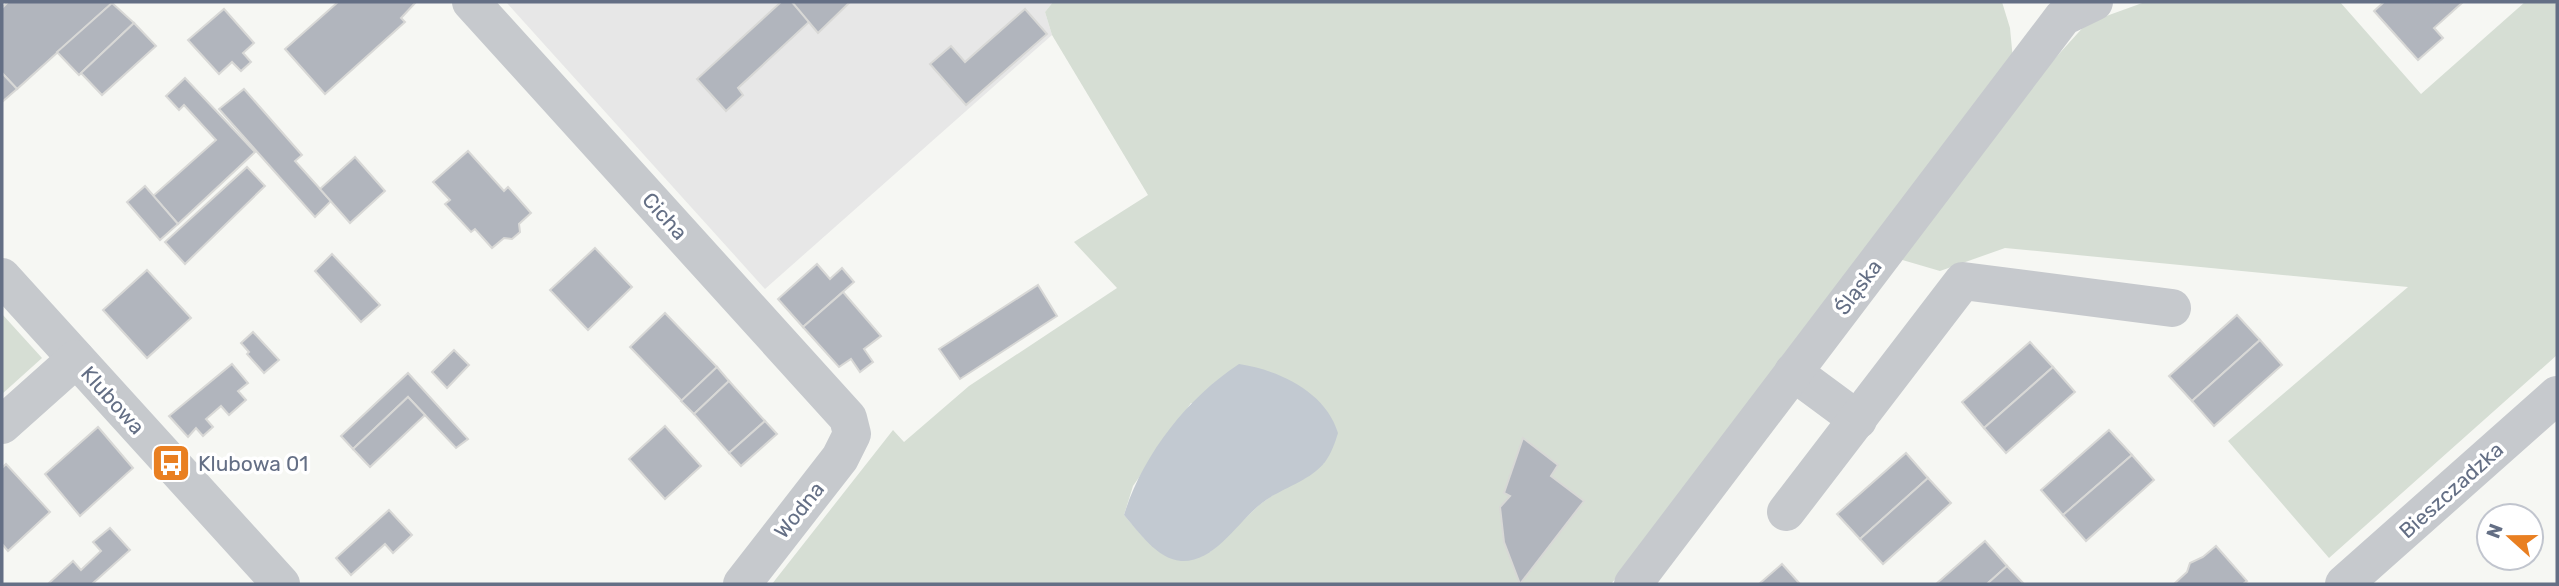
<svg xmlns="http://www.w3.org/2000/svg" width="2559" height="586" viewBox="0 0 2559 586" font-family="Rubik,sans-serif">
<rect width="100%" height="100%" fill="#f6f7f3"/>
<polygon fill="#e7e7e7" points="506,2 1053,2 1045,12 1052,35 765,289"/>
<g fill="#d6ded4" fill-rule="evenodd">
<path d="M 1053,2 L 2002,2 L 2010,28 L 2013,60 L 1684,496 L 1611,584 L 772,584 L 893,430 L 904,442 L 969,386 L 1117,288 L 1074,242 L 1148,195 L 1052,35 L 1045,12 ZM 1191,403 L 1324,463 L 1305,478 L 1280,490 L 1259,505 L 1210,552 L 1164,555 L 1144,538 L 1124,515 L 1133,486 Z"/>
<polygon points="2145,2 2340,2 2421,94 2525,2 2554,2 2557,5 2557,355 2329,558 2228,441 2408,287 2005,248 1940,271 1899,259 2048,66 2087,23"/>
<polygon points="2,314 42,358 2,394"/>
</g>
<path fill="#c2c9d1" d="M 1239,364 C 1279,370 1326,392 1338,433 C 1335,443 1331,454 1325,462 C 1309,482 1281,488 1262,503 C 1238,521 1215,563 1181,561 C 1157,559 1138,531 1124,515 C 1142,456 1187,398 1239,364 Z"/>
<g fill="#b1b5bd" stroke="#d8d8d6" stroke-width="2">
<polygon points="8,2 111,2 112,3 17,89 2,73 2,8"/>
<polygon points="338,2 416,2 401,18 405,22 325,94 285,49"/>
<polygon points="781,2 792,2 810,21 738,88 743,95 726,111 697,79"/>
<polygon points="792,2 850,2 818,33"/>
<polygon points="2384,2 2463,2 2434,28 2443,38 2418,60 2374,11"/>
<polygon points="112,3 134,23 79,75 57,52"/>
<polygon points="224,9 254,43 243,53 251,62 241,71 232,62 219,74 188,40"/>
<polygon points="1025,9 1047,34 966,105 930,64 951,46 965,62"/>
<polygon points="134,23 156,46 102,95 81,73"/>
<polygon points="2,73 17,89 2,102"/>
<polygon points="185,78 255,152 178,224 153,196 216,140 184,105 179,110 166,96"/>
<polygon points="244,89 302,155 295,161 331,201 315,217 219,109"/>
<polygon points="468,151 504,191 508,187 531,213 519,224 520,232 512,239 504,238 492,248 475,229 471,232 445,204 450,200 433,182"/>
<polygon points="355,157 385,191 350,223 320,189"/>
<polygon points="247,167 265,186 185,264 165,242"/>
<polygon points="145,186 178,224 160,240 127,202"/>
<polygon points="595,248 632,287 588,330 550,290"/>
<polygon points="332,254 380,305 361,322 315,271"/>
<polygon points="817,264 830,279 842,268 854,282 803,327 778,299"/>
<polygon points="147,270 191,318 147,358 103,310"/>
<polygon points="1038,285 1057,316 960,379 939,349"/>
<polygon points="843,292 881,336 864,349 873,362 860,372 851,359 839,367 803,327"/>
<polygon points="665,313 717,367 682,401 630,347"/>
<polygon points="2237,315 2260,340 2192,401 2169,376"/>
<polygon points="253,332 279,360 264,373 247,354 249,352 241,343"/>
<polygon points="2260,340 2282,365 2214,426 2192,401"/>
<polygon points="2030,342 2053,367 1984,428 1962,402"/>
<polygon points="454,350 469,365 447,388 432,372"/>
<polygon points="232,364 248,383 238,391 246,400 229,415 221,406 206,419 213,427 203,436 196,428 188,437 169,416"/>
<polygon points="717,367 729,381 694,414 681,401"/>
<polygon points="2053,367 2075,392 2006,453 1984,428"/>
<polygon points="408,373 468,439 456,448 408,397 353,449 341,436"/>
<polygon points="729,381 765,421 729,453 694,414"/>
<polygon points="408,397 425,415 370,467 353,449"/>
<polygon points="765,421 777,434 741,466 729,453"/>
<polygon points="665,426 701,466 665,499 629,459"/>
<polygon points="98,427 133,468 80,516 45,474"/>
<polygon points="2109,430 2132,455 2063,515 2041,490"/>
<polygon points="1523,438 1558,465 1551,476 1584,501 1520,584 1504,542 1500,507 1510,496 1504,493"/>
<polygon points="1906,453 1928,478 1860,539 1837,514"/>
<polygon points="2132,455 2154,480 2086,541 2063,515"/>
<polygon points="6,464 50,512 8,551 2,544 2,468"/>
<polygon points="1928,478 1951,503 1883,564 1860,539"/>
<polygon points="389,510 412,535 393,553 385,544 351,575 336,558"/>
<polygon points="110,528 130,550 92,584 48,584 73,561 81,570 101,551 93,542"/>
<polygon points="1985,541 2007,566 1987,584 1936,584"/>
<polygon points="2216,546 2247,581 2243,584 2174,584 2187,572 2190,563 2203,557"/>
<polygon points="1782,564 1800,584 1759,584"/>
<polygon points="2007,566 2024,584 1987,584"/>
</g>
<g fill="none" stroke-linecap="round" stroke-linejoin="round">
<g stroke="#c6c9cd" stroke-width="38">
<polyline points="471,2 848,418 852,434 840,458 742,584"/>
<polyline points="2,277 281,584"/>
<polyline points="1793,372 1858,420"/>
<polyline points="2,425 76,359"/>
<polyline points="1786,512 1963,281 2172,308"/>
<polyline points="1633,584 2063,17 2094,2"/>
<polyline points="2344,584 2557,395"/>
</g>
</g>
<defs>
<g id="bus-square" transform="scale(2.0125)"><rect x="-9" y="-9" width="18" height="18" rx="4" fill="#e97f21" stroke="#fff"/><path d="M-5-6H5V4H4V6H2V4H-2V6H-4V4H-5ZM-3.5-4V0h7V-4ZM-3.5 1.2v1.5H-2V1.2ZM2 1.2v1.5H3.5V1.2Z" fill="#fff"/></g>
</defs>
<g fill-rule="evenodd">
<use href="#bus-square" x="171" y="463"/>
</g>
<g text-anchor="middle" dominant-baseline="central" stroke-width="7" stroke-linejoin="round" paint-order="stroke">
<g font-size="21" fill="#646f85" stroke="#fff">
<text transform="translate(665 216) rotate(48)">Cicha</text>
<text transform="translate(1858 287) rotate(-53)">Śląska</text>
<text transform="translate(113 400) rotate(48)">Klubowa</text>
<text transform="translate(2451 490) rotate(-42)">Bieszczadzka</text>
<text transform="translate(799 510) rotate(-51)">Wodna</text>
</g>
<g font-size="21" fill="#646f85" stroke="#fff" text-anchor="start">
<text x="198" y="463">Klubowa 01</text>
</g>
</g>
<rect width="2559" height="586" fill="none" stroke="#646f85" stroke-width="7"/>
<g transform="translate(2510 537) rotate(291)"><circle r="33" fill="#ffffff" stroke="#c1c5ce" stroke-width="2"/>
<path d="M0-5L12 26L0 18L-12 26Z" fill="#e97f21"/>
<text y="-10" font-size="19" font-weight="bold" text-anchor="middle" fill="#646f85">N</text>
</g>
</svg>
